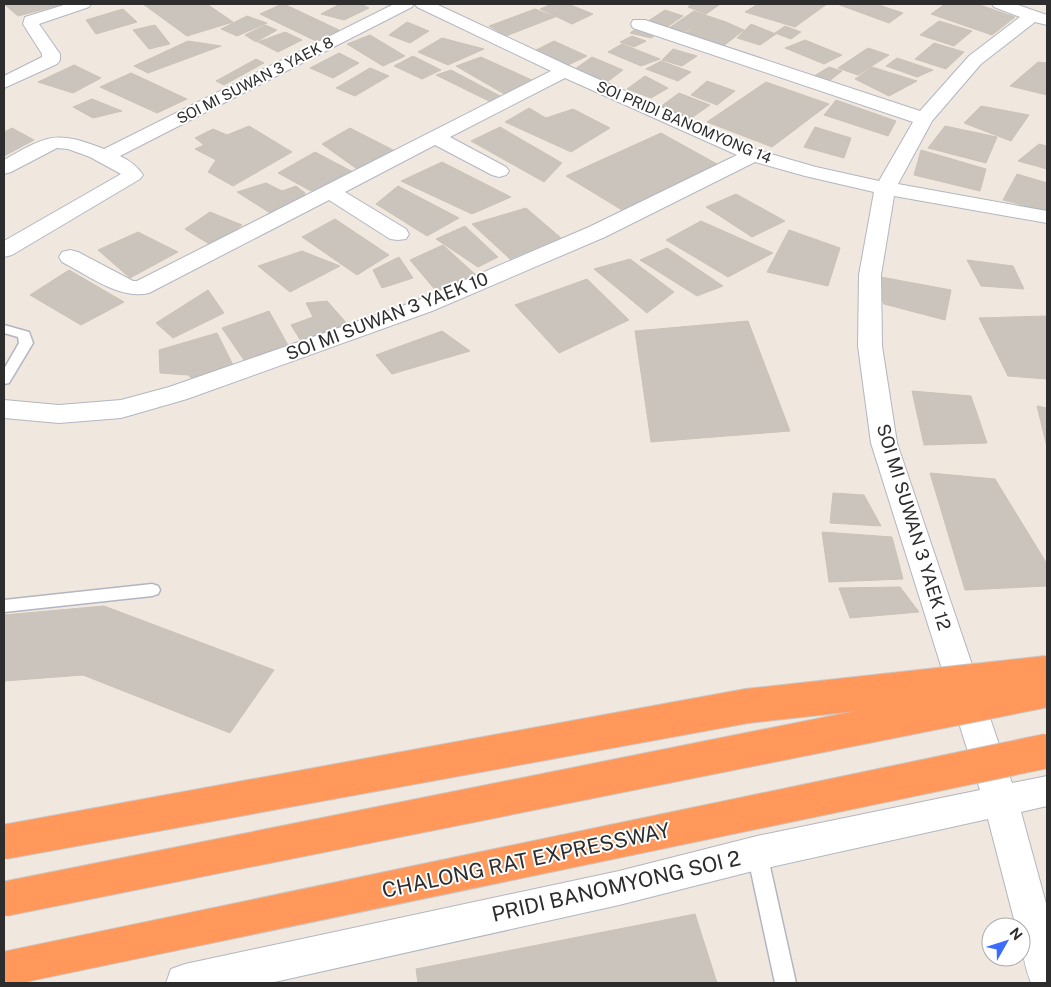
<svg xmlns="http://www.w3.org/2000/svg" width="1051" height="987" viewBox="0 0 1051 987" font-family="'Public Sans',sans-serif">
<rect width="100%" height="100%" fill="#f0e7de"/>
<g fill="#cbc4bd" stroke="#ccc3b7">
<polygon points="4,4 64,4 18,16"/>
<polygon points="143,4 207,4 233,22 187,36"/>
<polygon points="282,4 284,4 339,30 318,42 260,14"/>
<polygon points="340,4 361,4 369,8 344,20 321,14"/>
<polygon points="552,4 568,4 593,14 572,24 540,9"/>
<polygon points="692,4 712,4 719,5 706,14 688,7"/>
<polygon points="758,4 827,4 795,27 745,12"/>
<polygon points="837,4 876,4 903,13 889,23"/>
<polygon points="945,4 977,4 1015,17 992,35 931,14"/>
<polygon points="123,9 137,22 96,34 86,20"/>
<polygon points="535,9 555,17 506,36 489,26"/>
<polygon points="665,10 683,16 651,38 630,33"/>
<polygon points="694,11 711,17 679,35 666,30"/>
<polygon points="247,16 267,23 237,36 221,29"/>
<polygon points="711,17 726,22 696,43 679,37"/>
<polygon points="939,21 972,31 954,46 920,35"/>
<polygon points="407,22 429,31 410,43 389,35"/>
<polygon points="726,22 744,30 718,50 696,43"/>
<polygon points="751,24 776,34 760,45 737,38"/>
<polygon points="155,25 170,44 149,49 133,30"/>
<polygon points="265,25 277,30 256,42 245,35"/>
<polygon points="785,26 801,32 791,39 775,33"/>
<polygon points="285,32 302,40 278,52 258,42"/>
<polygon points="370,35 405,56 383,66 347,44"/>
<polygon points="632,36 646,41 634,47 620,42"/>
<polygon points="442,38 484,49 448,65 418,52"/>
<polygon points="805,40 842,55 824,64 785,48"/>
<polygon points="188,41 221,46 148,73 134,66"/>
<polygon points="554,41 587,56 566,66 532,52"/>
<polygon points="934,43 964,52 946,69 915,59"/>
<polygon points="622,44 660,59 641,66 608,52"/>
<polygon points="868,48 889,55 858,75 838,68"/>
<polygon points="673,49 697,56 682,66 662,60"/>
<polygon points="339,53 359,63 333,78 310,68"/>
<polygon points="413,56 441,70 422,79 394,66"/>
<polygon points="481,57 534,81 506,95 456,66"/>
<polygon points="592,57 623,70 607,82 575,69"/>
<polygon points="897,58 933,70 917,77 886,66"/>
<polygon points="256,59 264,63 224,85 216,81"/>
<polygon points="661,61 691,72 678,81 646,69"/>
<polygon points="1038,62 1047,63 1047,95 1010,86"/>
<polygon points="74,65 101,78 73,93 38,82"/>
<polygon points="829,67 842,71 828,82 814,76"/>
<polygon points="872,67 917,81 889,96 855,79"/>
<polygon points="370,68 389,76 355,96 336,88"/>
<polygon points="451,70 502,97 493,103 436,75"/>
<polygon points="131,73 187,99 157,113 100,87"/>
<polygon points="645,76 668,88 651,98 627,89"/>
<polygon points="707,81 735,91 717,105 691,95"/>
<polygon points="766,82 829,104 772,147 707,122"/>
<polygon points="679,93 710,105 690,119 660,107"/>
<polygon points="92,99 122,111 93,118 73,107"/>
<polygon points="836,100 896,121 888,136 824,115"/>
<polygon points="981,106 1029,115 1011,141 964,123"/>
<polygon points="529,108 546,118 573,109 610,128 571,152 505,122"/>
<polygon points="249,126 292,152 233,186 208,172 216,160 195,149 204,145 195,138 213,129 227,135"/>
<polygon points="945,126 997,137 986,163 928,148"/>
<polygon points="500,127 562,163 544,182 471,141"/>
<polygon points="815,127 851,138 844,158 804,147"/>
<polygon points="12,128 34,140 4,156 4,132"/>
<polygon points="350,128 397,152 357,169 322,144"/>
<polygon points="661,133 717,164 622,210 566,176"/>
<polygon points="1039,144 1047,146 1047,169 1018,161"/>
<polygon points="921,150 986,169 980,191 914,175"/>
<polygon points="315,152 355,173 311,191 278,173"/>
<polygon points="442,162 511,197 472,214 401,181"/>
<polygon points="1017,174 1047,183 1047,211 1003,200"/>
<polygon points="266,183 282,191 296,186 305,193 303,201 270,213 237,192"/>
<polygon points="398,186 459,218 427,236 376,204"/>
<polygon points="736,194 785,221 752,237 706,207"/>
<polygon points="526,208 561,238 510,259 472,224"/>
<polygon points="210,212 242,225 214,247 185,229"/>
<polygon points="335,219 389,255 357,275 302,237"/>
<polygon points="701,221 773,253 728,277 666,240"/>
<polygon points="465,226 498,257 478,267 436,239"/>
<polygon points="789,230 840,248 828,286 767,272"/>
<polygon points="138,232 178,252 130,278 98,250"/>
<polygon points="443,245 477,276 437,292 410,260"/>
<polygon points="667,248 723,286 697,296 640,260"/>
<polygon points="302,251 340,266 290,292 258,266"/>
<polygon points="399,257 413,278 382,288 373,270"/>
<polygon points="630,259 674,292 647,313 594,269"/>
<polygon points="967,260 1013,266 1024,289 981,286"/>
<polygon points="69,270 124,302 81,325 30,295"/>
<polygon points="870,275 951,290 945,320 884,304"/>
<polygon points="587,279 629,320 559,353 515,305"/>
<polygon points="208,290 224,313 173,338 156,323"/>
<polygon points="327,301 350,327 301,341 291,325 313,317 306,303"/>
<polygon points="269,311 289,347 246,363 222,328"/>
<polygon points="1047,316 1047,379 1008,376 979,318"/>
<polygon points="748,321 790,431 651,442 635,331"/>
<polygon points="442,331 470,351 392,374 376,355"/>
<polygon points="217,333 235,369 196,382 188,375 160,373 159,350"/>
<polygon points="912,391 971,396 987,443 924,445"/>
<polygon points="1037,406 1047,408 1047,447"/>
<polygon points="930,473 995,479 1047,564 1047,586 965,590"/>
<polygon points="833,493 864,495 881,526 830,523"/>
<polygon points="822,532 892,537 903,579 829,582"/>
<polygon points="900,587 919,612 850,618 839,588"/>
<polygon points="104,606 274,670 230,733 83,675 4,681 4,615"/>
<polygon points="695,914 717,983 418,983 416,969"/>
</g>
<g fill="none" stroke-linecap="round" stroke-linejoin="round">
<g stroke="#b2b6c2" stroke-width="3">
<g id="lane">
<polygon points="4,325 29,332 33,343 9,383 4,384 4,369 19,343 18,337 4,333"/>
<polygon points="152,584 158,586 160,590 158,594 152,596 4,612 4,600"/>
<polygon points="757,844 764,847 767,853 796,983 775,983 747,853 750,847"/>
</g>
</g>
<g stroke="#b2b6c2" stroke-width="2">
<g id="street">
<polygon points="67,4 91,4 89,7 39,24 60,54 60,60 57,64 4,88 4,76 42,57 42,54 23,24 25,17"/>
<path d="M 394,4 L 414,4 L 412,7 L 120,156 C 130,161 137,166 143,175 L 140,179 L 12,255 L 4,257 L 4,241 L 121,174 L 90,157 L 68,149 L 57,148 L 11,172 L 4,174 L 4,160 C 48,135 55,130 104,149 Z"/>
<path d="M 415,4 L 436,4 L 571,67 L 760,151 L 816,167 L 879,181 L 913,122 L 633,28 L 631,24 L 633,20 L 645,20 L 920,111 L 969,56 L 1020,17 L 994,7 L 992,4 L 1015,4 L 1047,15 L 1047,25 L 1035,22 L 981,64 L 932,121 L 898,184 L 1047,211 L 1047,223 L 894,196 L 881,275 L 882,346 L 897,443 L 1012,783 L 1047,776 L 1047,806 L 1021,812 L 1047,907 L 1047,983 L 1031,983 C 1024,965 1021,947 1021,927 L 1016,927 L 988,819 L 757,870 L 619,905 L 270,983 L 166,983 L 171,969 L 185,964 L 619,871 L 757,836 L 980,790 L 871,443 L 858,346 L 859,275 L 874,192 L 805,176 L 755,162 L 605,237 L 432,311 L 187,399 L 121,418 L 59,423 L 4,418 L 4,400 L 59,405 L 121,400 L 169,387 L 416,301 L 589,227 L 737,155 L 565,78 L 450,137 L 506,167 L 509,171 L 506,175 L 499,177 L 492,175 L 435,145 L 345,192 L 406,229 L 409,234 L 406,239 L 398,240 L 390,239 L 329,200 L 149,293 C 119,300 88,275 62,262 L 59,257 L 62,252 L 70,250 L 78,252 L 133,281 L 137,281 L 551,71 L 417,7 Z"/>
</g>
</g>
<use href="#lane" fill="#fff" fill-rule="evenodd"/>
<use href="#street" fill="#fff" fill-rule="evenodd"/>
<g stroke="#c8c8c8" stroke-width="36" stroke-linecap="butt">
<g id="highway-bridge">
<polyline points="4,842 747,706 1047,673"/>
<polyline points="4,899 1047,690"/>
<polyline points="4,969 1047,751"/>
</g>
</g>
<use href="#highway-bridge" stroke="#ff985a" stroke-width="34"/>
</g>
<g text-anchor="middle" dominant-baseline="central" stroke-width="4" stroke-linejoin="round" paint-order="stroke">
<g font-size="15" fill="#2d2d2d" stroke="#fff">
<text transform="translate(255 80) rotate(-27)">SOI MI SUWAN 3 YAEK 8</text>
<text transform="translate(684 122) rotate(23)">SOI PRIDI BANOMYONG 14</text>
</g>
<g font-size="18" fill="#2d2d2d" stroke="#fff">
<text transform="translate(387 316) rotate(-21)">SOI MI SUWAN 3 YAEK 10</text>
<text transform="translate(914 527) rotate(73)">SOI MI SUWAN 3 YAEK 12</text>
</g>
<g font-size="21" fill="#2d2d2d" stroke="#fff">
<text transform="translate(526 860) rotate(-12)">CHALONG RAT EXPRESSWAY</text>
<text transform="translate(616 886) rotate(-13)">PRIDI BANOMYONG SOI 2</text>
</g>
</g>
<rect width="1051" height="987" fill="none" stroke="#2d2d2d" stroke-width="10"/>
<g transform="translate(1006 942) rotate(51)"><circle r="24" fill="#ffffff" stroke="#ababab"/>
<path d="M0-4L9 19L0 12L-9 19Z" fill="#3c6bff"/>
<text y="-8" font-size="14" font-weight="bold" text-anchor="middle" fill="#2d2d2d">N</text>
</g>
</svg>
